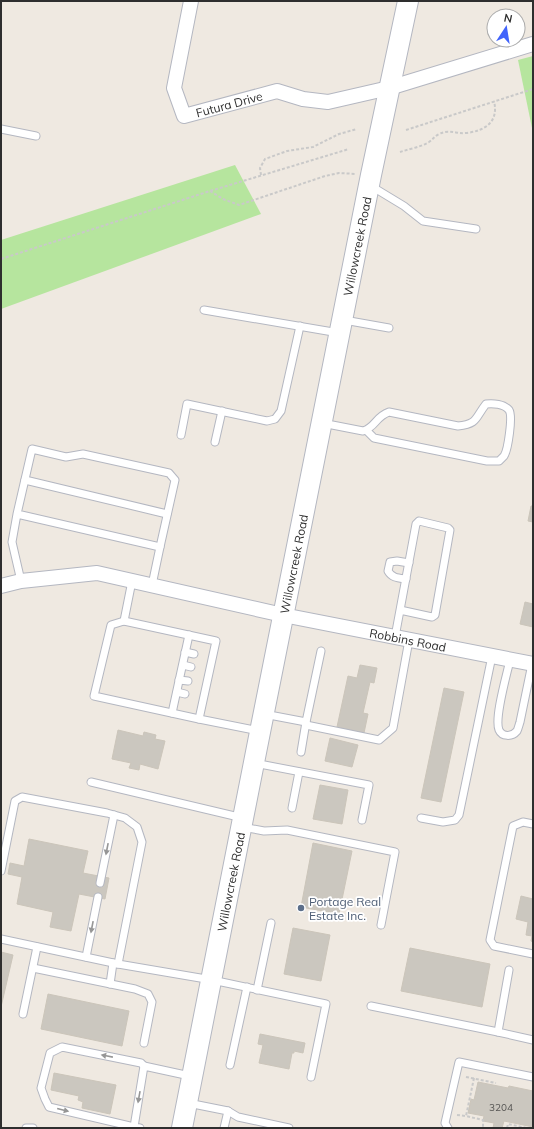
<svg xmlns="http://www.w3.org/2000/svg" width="534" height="1129" viewBox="0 0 534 1129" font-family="Mulish,sans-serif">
<rect width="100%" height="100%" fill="#efe9e1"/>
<g fill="#b6e59e">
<polygon points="533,56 533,128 532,128 518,60"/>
<polygon points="235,165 261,214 1,309 1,240"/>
</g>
<g fill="#cbc7bf" stroke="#cbc5ba">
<polygon points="531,506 533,506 533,522 528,521"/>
<polygon points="525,602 533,604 533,627 520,624"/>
<polygon points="360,665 377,668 374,683 370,682 363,713 368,714 364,733 337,727 348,676 357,678"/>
<polygon points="444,688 464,692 441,802 421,798"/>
<polygon points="118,730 143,736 144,732 156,735 155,739 165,741 158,769 140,764 139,770 129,768 131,763 112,759"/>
<polygon points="330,738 358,745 352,767 325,761"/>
<polygon points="320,785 348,790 342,824 313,819"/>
<polygon points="29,839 88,851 83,873 109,878 105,899 79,894 71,931 50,927 53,912 17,904 22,877 8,874 10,863 24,866"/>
<polygon points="313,843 352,851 339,914 301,907"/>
<polygon points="521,896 533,899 533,942 531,941 532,936 526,935 528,922 516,919"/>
<polygon points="293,928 330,935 321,981 284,974"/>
<polygon points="410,948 490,964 482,1007 401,991"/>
<polygon points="1,952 13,955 1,1007"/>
<polygon points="48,994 129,1011 122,1046 41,1029"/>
<polygon points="260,1034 305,1043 303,1053 294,1051 294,1053 292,1053 289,1069 259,1063 263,1045 258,1044"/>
<polygon points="54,1073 116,1085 110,1114 82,1108 83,1102 78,1100 79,1096 51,1090"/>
<polygon points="478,1082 508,1088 509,1086 533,1091 533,1127 504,1121 502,1128 493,1128 494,1123 483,1121 484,1116 468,1113 471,1099 474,1100"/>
</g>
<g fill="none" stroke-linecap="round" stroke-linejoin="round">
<g stroke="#b4b7c1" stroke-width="9">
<g id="service">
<polyline points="1,129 36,136"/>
<polyline points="371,186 404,206 423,221 476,229"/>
<polyline points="204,310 339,333"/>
<polyline points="344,320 389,328"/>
<path d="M 322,423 L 363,431 C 376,427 375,417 389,412 L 458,426 C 478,424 475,418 486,404 C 493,403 504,404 509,410 C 513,416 508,450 504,456 C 502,458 501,459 499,461 L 487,461 L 374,438 L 366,430"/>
<polyline points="181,435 187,404 267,421 275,419 281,411 300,326"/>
<polyline points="215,442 222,411"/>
<polyline points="25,480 167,514"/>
<polyline points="17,514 160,547 175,480 169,473 83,454 66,457 32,449 17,514 12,542 21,581"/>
<path d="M 406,579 C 398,578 392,578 388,571 L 390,562 L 397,561 L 409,563"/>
<polyline points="132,581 124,621 216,641 199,719 259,731"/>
<polyline points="152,585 160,547"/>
<polyline points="124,621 111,625 94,696 199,719"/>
<polyline points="395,637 416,524 419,521 448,528 450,530 435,615 432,617 400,610"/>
<polyline points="185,652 194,654"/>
<path d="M 510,660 C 507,674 494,718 499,730 C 502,737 512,737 517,731 C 518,729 519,725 520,722 L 532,664"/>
<polyline points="183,665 191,667"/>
<polyline points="179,680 188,681"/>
<polyline points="177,692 185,694"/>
<polyline points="172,713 189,635"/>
<polyline points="264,714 306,722 321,651"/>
<polyline points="306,725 379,740 393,728 409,640"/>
<polyline points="301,752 306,722"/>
<polyline points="254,763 369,785 362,820"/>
<polyline points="91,782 243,818"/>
<polyline points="292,808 299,772"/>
<polyline points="421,818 443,822 455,820 459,815 492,656"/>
<polyline points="533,824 523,822 513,826 490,940 494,946 533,954"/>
<polyline points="242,827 264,831 287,830 395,852 381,925"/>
<polyline points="1,871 15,801 22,797 107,813 125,818 137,827 142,842 118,964"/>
<polyline points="100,883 114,815"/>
<polyline points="1,939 118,964 212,980 326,1004 311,1077"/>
<polyline points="86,957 98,897"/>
<polyline points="33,968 135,989 148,994 152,1002 144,1043"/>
<polyline points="509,970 498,1032 533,1040"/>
<polyline points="110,984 113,963"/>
<polyline points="257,990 271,923"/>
<polyline points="371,1006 498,1032"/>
<polyline points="23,1014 37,947"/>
<polyline points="230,1065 247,987"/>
<polyline points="188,1103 228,1111 238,1117 289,1128"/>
<polyline points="134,1127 49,1107 45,1099 41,1088 50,1053 62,1047 141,1063 144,1066"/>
<polyline points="26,1128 33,1128"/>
<polyline points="140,1128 134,1127 144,1066 190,1076"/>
<polyline points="224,1128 228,1111"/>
<polyline points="448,1128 445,1123 459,1062 533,1077"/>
</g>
</g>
<g stroke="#b4b7c1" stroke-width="16">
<g id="minor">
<path id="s1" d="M 191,1 L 174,88 L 184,116 L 277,91 L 303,99 L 328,102 L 389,88 L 533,44"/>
<path id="s2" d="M 1,586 L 21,581 L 97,573 L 283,615 L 533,664"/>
</g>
</g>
<g stroke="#b4b7c1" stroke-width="22">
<g id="secondary">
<path id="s3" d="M 182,1128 L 260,732 L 371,175 L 408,1"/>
</g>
</g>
<g stroke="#c9c9c9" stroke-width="2" stroke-dasharray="3 2" stroke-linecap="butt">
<polyline points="406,130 533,89"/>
<path d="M 400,152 C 409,149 421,147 429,142 C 433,139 435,136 439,134 C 450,129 456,134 466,133 C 485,131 499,122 494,101"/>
<polyline points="261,175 260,168 265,159 287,151 313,147 339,134 357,129"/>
<polyline points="210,191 223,199 239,205 325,176 339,173 356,174"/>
<polyline points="1,259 210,191 349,149"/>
<polyline points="466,1077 496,1083"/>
<polyline points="474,1078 466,1116 483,1120 483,1128"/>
<polyline points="457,1115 466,1116"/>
<polyline points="507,1128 508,1124 527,1128"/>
</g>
<use href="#service" stroke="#fff" stroke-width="7"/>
<use href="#minor" stroke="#fff" stroke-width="14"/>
<use href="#secondary" stroke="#fff" stroke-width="20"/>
</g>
<defs><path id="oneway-solid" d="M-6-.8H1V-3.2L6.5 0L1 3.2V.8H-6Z"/></defs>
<g fill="#969696">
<use href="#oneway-solid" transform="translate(107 849) rotate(101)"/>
<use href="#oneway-solid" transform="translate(92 927) rotate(101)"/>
<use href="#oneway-solid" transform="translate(107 1056) rotate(-169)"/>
<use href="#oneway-solid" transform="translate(139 1097) rotate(100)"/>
<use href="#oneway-solid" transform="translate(63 1110) rotate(14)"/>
</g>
<circle fill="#5c6f8a" stroke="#fff" stroke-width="1.5" cx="301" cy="908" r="4"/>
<g text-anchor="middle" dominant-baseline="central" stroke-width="3.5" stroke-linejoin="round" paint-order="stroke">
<g font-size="10" fill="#555452">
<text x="501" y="1107">3204</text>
</g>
<g font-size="12" fill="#2e2e2e" stroke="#fff">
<text stroke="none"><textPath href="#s1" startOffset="165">Futura Drive</textPath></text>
<text stroke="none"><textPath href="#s3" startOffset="899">Willowcreek Road</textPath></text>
<text stroke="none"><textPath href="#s3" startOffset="575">Willowcreek Road</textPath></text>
<text stroke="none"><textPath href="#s2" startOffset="415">Robbins Road</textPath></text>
<text stroke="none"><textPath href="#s3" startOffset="251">Willowcreek Road</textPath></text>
</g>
<g font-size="12" fill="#4e5e75" stroke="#fff" text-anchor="start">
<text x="309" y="901">Portage Real<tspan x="309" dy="14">Estate Inc.</tspan></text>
</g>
</g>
<rect width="534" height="1129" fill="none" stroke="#2e2e2e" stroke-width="4"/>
<g transform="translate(506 28) rotate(12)"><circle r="19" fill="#ffffff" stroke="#ababab"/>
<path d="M0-3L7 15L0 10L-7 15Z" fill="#4264fb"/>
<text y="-6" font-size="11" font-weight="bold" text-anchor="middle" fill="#2e2e2e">N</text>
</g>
</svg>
